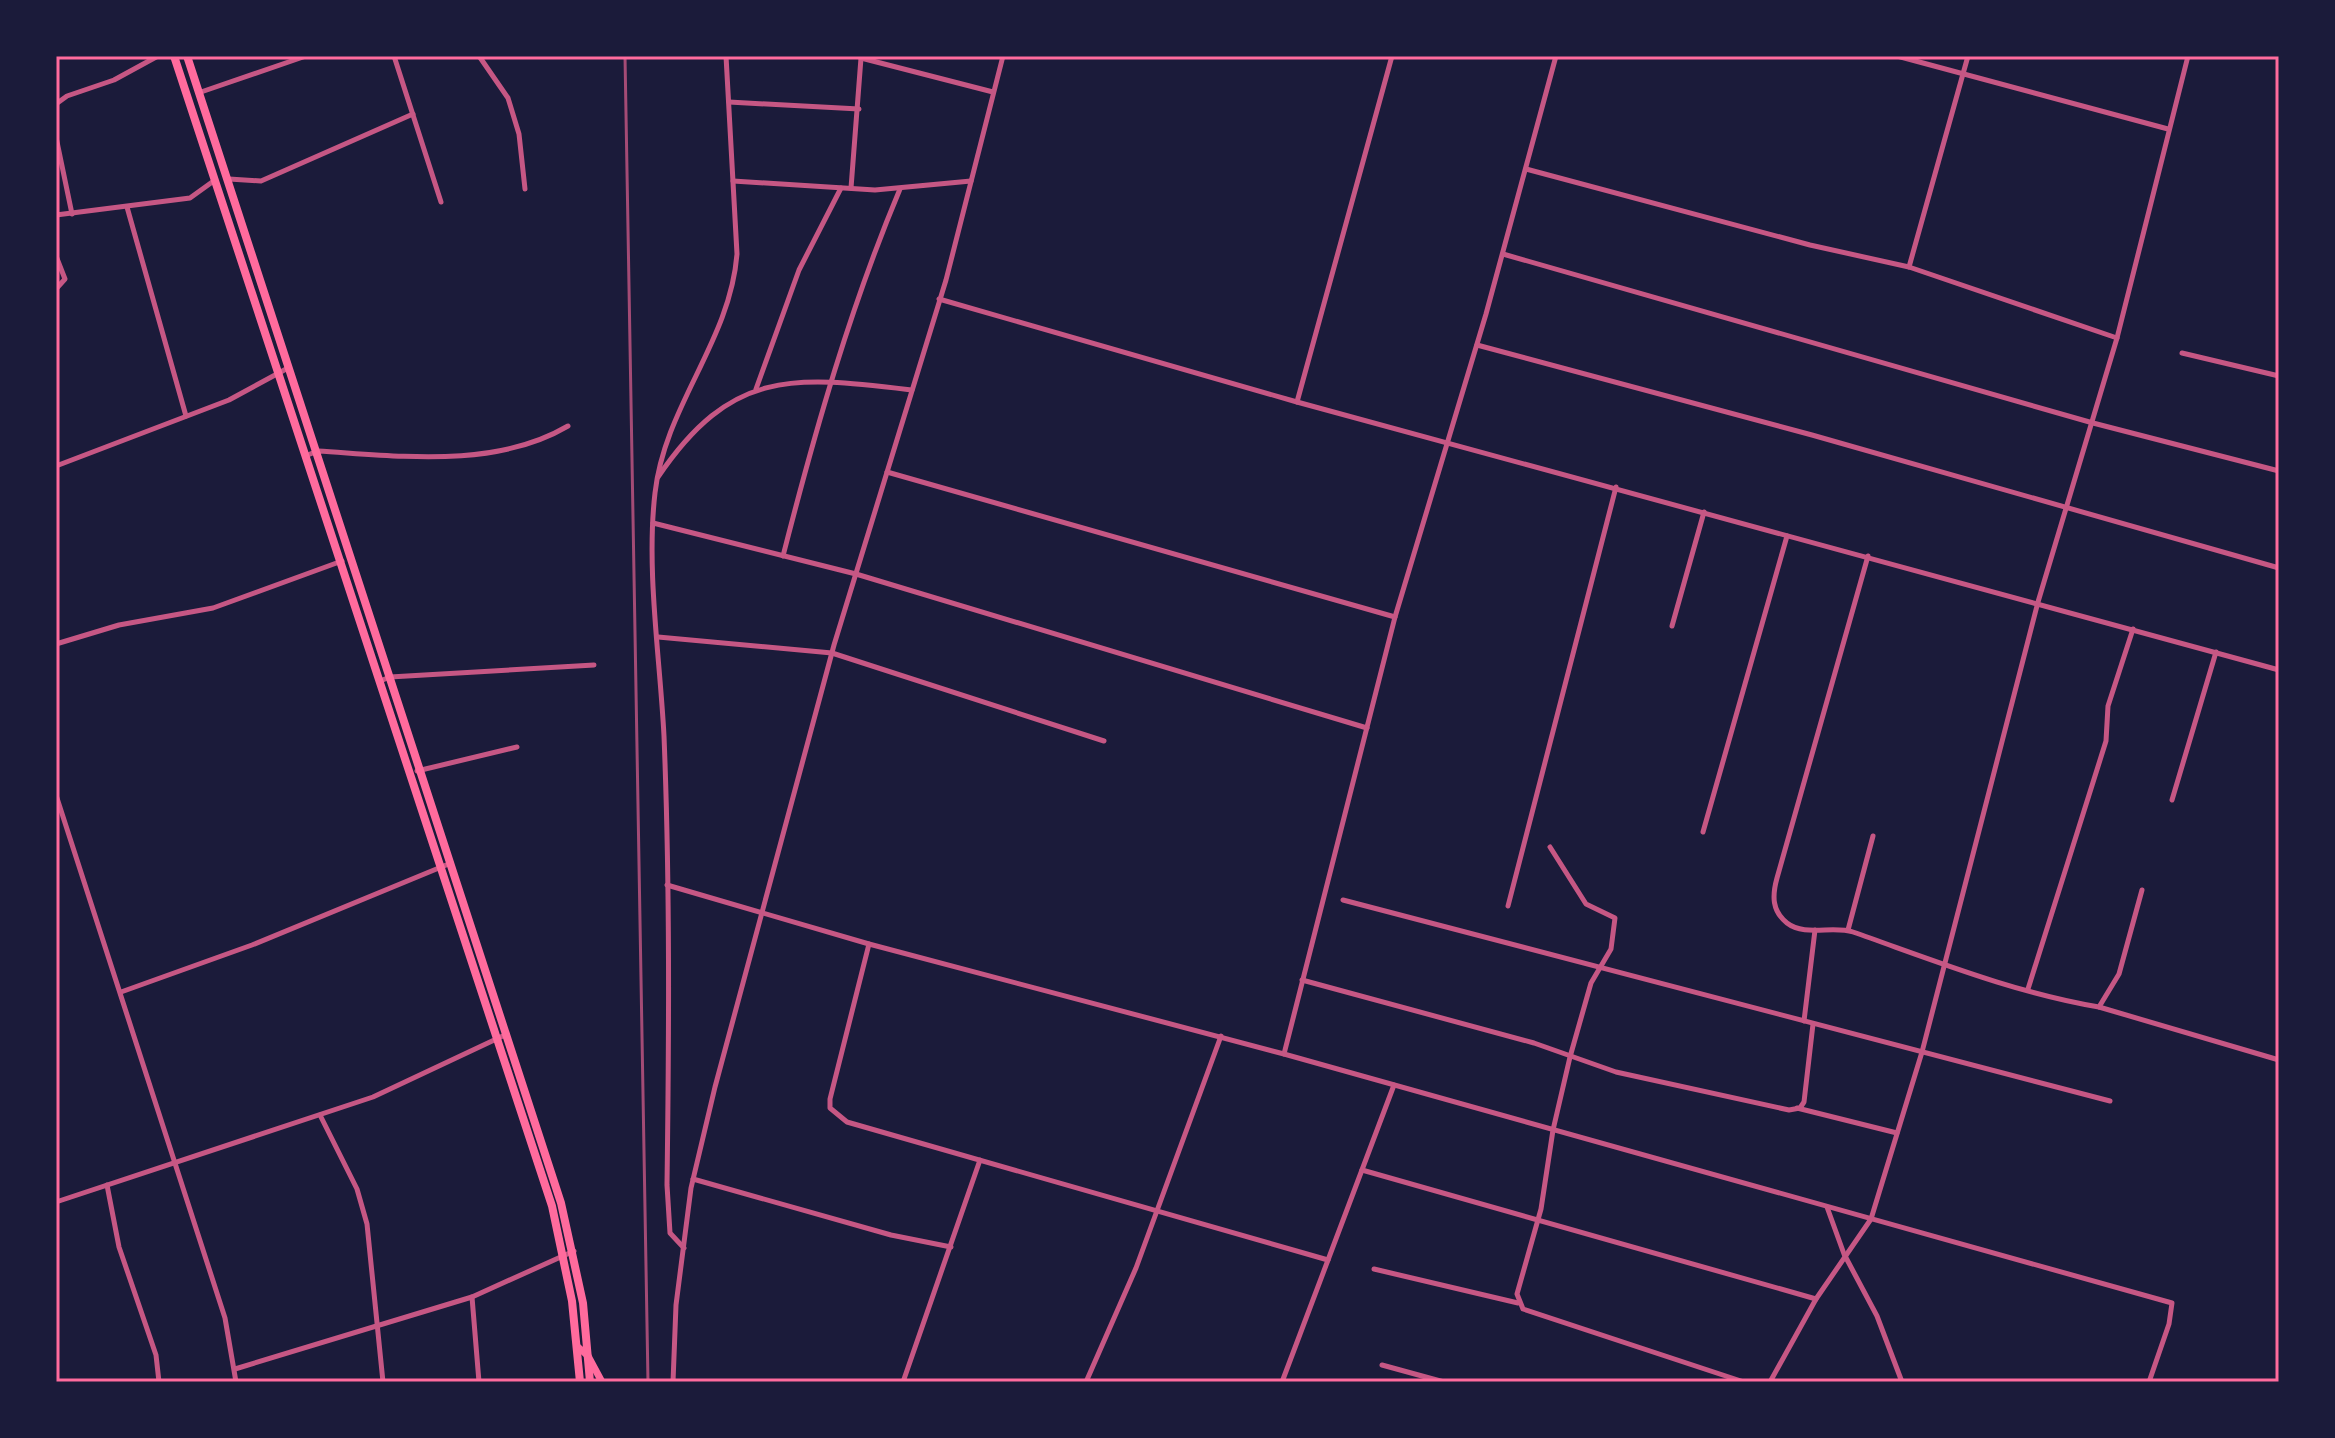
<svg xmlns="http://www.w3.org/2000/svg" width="2335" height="1438" viewBox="0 0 2335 1438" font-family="Overpass,sans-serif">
<rect width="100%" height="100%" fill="#1b1b3a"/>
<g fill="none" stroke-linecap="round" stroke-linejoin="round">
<g stroke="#c65784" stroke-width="5">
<polyline points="394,56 441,202"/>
<polyline points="479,56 508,98 519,134 525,189"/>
<polyline points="1897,56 2168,129"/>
<polyline points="861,58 993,92"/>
<polyline points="201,92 306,56"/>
<polyline points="729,102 859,109"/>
<polyline points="56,104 67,96 114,80 158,56"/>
<polyline points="56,137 72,214"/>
<polyline points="1526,169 1810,245 1909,267 2117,338"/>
<polyline points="229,179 261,181 413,114"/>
<polyline points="733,181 875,190 971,181"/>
<polyline points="851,188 861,58"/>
<polyline points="127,207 186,416"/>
<polyline points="56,215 190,198 215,180"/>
<polyline points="1503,254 2093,423 2279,471"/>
<polyline points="56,256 65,279 56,289"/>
<polyline points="1909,267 1968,56"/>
<polyline points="939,299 1297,402 2279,670"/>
<polyline points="1477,345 1812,435 2279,568"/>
<polyline points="2182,353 2279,376"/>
<polyline points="756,389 799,270 841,188"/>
<polyline points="1297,402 1392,56"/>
<path d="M 305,456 L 318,451 C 400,456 495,469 568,426"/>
<polyline points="56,466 229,400 288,368"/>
<polyline points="887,472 1395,617"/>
<path d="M 658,477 C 732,368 793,376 912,390"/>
<polyline points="653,523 856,574 1367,728"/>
<path d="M 783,556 C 815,431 850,308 900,189"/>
<path d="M 1868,556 L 1777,878 C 1772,896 1772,911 1787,923 C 1805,937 1833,925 1853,932 C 1933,960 2015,993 2099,1007 L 2119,974 L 2142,890"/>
<polyline points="1672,626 1704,512"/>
<polyline points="658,637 832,653 1104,741"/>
<polyline points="56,644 119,625 213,608 342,561"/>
<polyline points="380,681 390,677 594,665"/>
<polyline points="417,771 517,747"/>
<polyline points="56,795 225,1318 236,1382"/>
<polyline points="2172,800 2216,652"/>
<polyline points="1703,832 1787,536"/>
<polyline points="1550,847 1586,904 1615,918 1611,949 1591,983 1570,1057 1553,1130 1541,1209 1517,1294 1523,1309 1744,1382"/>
<polyline points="667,885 869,944 1284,1054 2172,1303 2169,1324 2149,1382"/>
<polyline points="1343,900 2110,1101"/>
<polyline points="1508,906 1616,487"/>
<polyline points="1848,930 1873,836"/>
<polyline points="869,944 830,1099 830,1108 847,1122 1328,1260"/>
<polyline points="1302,980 1534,1043 1616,1072 1789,1110 1800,1108 1804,1102 1813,1024"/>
<polyline points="2028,989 2106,741 2108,706 2133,629"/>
<polyline points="121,992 252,945 451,863"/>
<polyline points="2099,1007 2279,1060"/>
<polyline points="1804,1021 1815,930"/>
<polyline points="1284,1054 1395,617 1486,314 1556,56"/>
<polyline points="1797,1108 1897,1133"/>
<polyline points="320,1115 357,1189 367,1224 383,1382"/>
<polyline points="1362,1170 1816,1299"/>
<polyline points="693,1179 891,1235 951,1247"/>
<polyline points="107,1185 119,1247 156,1355 159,1382"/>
<polyline points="56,1202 373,1097 507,1034"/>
<polyline points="1827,1207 1844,1254 1877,1316 1902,1382"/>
<path d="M 684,1248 L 670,1233 L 667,1185 C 669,1035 670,885 664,736 C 660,658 646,570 655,493 C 665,405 730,342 737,254 L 726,56"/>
<polyline points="1374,1269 1518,1303"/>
<polyline points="472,1297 479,1382"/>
<polyline points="1382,1365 1444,1382"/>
<polyline points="235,1369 472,1297 574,1251"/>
<polyline points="673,1382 676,1305 691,1188 715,1087 834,645 946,280 1003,56"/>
<polyline points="903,1382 980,1160"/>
<polyline points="1086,1382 1136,1268 1221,1036"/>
<polyline points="1282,1382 1394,1085"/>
<polyline points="1770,1382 1816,1299 1871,1219 1922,1052 2038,602 2117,338 2188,56"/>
</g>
<polyline stroke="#ff6b9d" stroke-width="7" points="578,1347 588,1356 602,1382"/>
<g stroke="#ff6b9d" stroke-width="8">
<polyline points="174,56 552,1206 572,1301 580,1382"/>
<polyline points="187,56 561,1203 583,1303 590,1382"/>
</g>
<polyline stroke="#a44b75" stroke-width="3" points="625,56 648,1382"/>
</g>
<rect width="2335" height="1438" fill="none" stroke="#1b1b3a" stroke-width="116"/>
<rect x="58" y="58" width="2219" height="1322" fill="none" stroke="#ff6b9d" stroke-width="3"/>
</svg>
